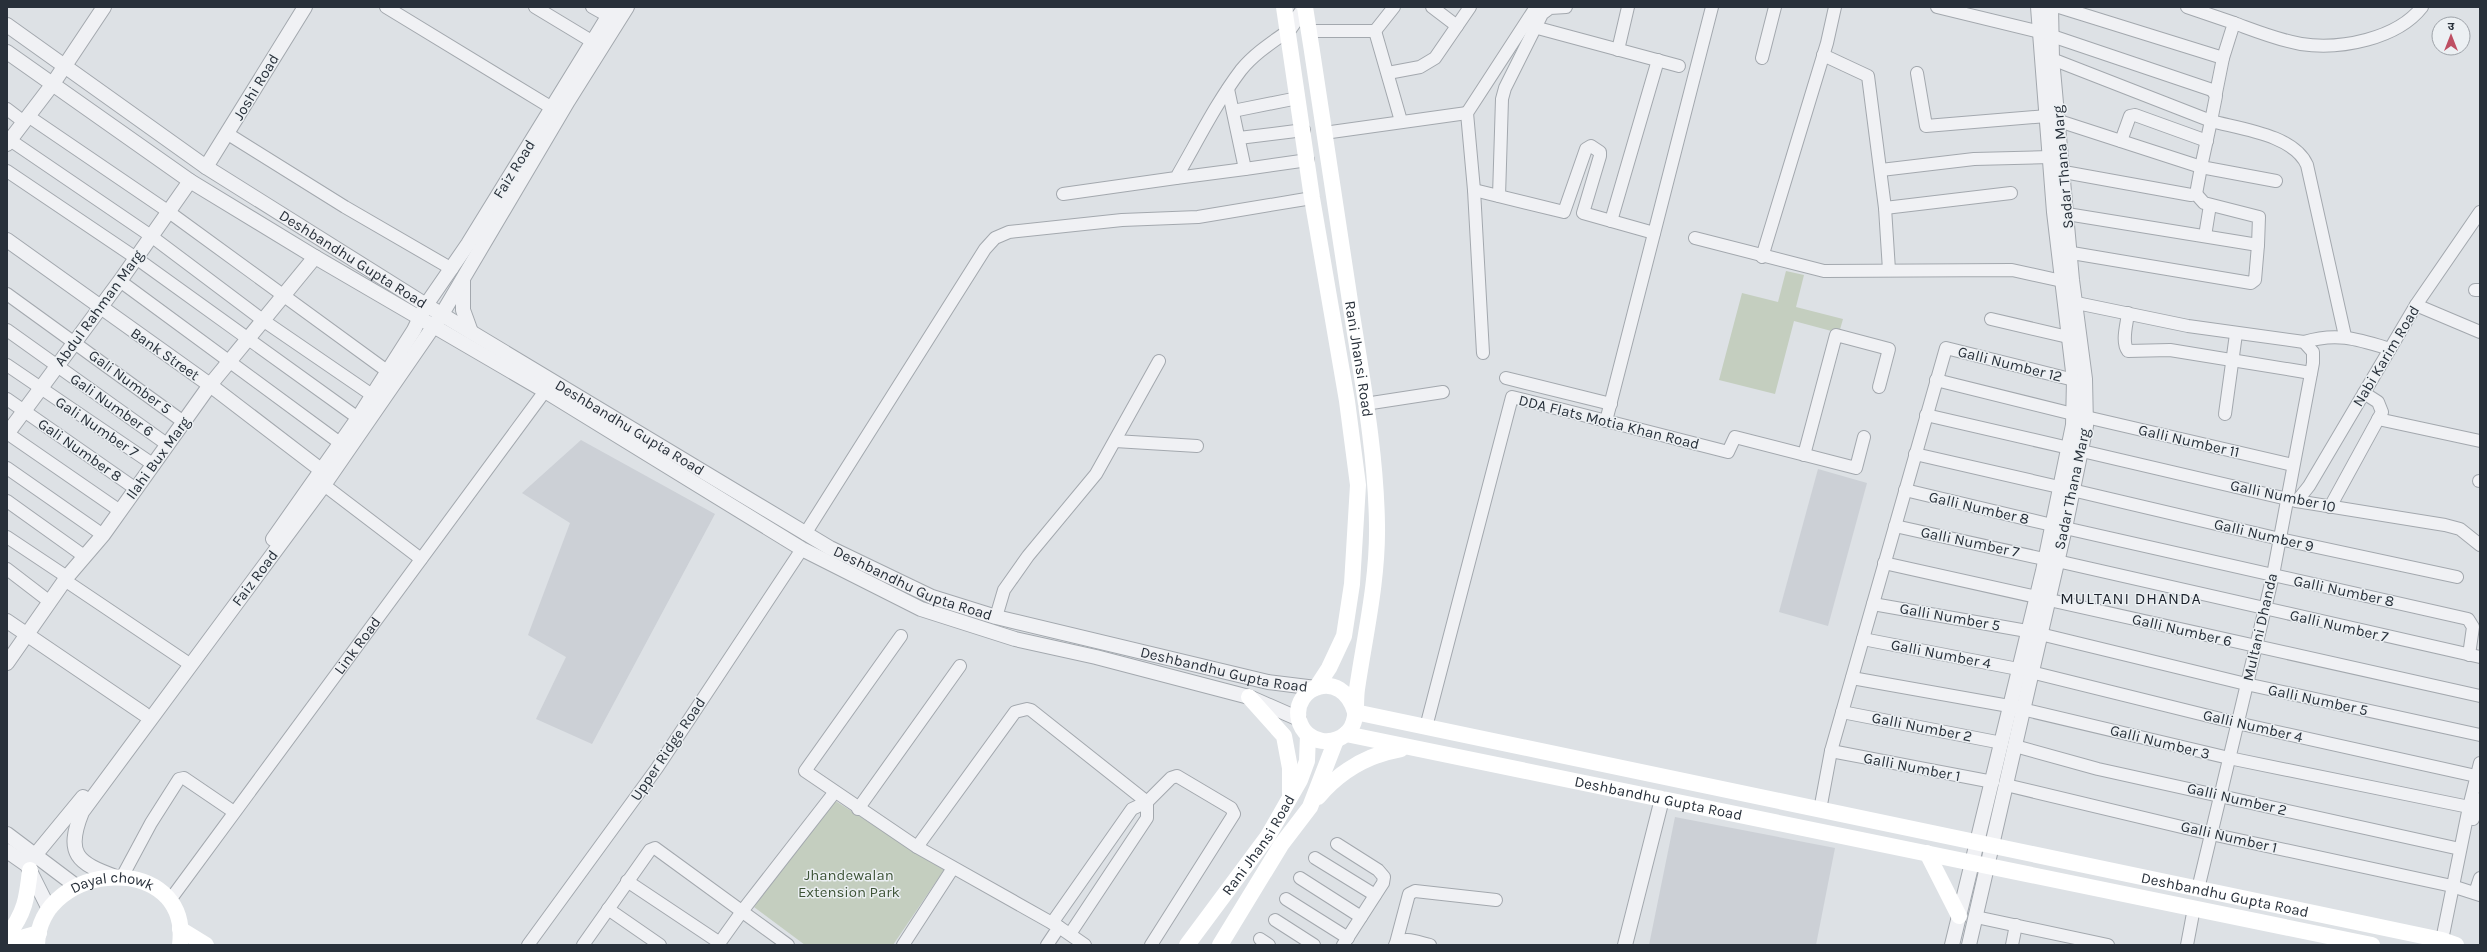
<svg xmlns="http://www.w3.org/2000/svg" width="2487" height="952" viewBox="0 0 2487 952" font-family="Karla,'Noto Sans Devanagari',sans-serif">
<rect width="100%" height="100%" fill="#dde1e5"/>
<g fill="#ccd0d6">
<polygon points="581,440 715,514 592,744 536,719 566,657 528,635 570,523 522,493"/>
<polygon points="1818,469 1867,483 1828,626 1779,612"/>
<polygon points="1675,817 1835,848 1816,945 1649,945"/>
</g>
<g fill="#c4cebf">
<polygon points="1786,271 1804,275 1796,307 1843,319 1839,333 1794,321 1775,394 1719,380 1742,293 1778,302"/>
<polygon points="834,800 944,870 893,945 805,945 754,907"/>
</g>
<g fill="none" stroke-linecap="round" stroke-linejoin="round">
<g stroke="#a3a8ae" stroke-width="14">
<g id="minor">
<polyline points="386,7 552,108"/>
<polyline points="535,7 593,42"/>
<polyline points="592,7 608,16"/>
<polyline points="1432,7 1457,26"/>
<polyline points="1937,7 2040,32"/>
<polyline points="2059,7 2223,58 2234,23 2187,7"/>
<path d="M 2234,23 C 2256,31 2278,40 2301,44 C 2340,50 2397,39 2422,7"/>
<polyline points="1534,27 1679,66"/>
<polyline points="1309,31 1375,31"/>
<polyline points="1375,31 1401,121"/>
<polyline points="1375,31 1394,7"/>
<polyline points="2052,36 2212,90 2216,96 2211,121 2052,59"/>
<polyline points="1618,50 1628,7"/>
<polyline points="1823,55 1868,76 1885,208 1889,270"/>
<polyline points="1762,58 1775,7"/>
<polyline points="1388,73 1420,67 1435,58 1470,7"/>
<polyline points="1917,73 1926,126 2047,116"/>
<polyline points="1228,89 1245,169 1308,160"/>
<polyline points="2216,93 2223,58"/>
<polyline points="7,109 24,122"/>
<polyline points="1233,111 1298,98"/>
<polyline points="28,116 169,212 387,371"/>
<polyline points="2059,121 2201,167 2196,194 2191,195 2064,172"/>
<polyline points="1324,133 1467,113"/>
<polyline points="228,134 345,207 452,269"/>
<polyline points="1239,138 1304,130"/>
<polyline points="10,140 151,236 264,321 372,395"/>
<polyline points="2121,141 2130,116 2135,115 2207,141"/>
<polyline points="1881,170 1974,159 2050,157"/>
<polyline points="7,171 136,258 358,418"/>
<polyline points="1176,178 1245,169"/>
<path d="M 2276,181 L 2201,167 L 2211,121 C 2241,129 2294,135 2307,165 L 2345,336"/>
<polyline points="1474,190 1564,212 1586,149 1591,146 1600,152 1600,156 1583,213 1654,233"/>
<path d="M 1063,194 L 1176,178 C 1197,142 1216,103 1241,70 C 1254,54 1271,43 1288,31"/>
<polyline points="2196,194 2204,203 2259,217 2258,245"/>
<polyline points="1499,196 1502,99 1505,88 1542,14 1550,8 1566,7"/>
<polyline points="1885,208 2011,193"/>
<polyline points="2067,214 2258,245 2255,280 2251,283 2072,253"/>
<polyline points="1611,221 1658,60"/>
<polyline points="2205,236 2210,205"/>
<polyline points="1695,238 1824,271 2012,270 2062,281"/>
<polyline points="1762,257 1827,43 1835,7"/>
<polyline points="120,281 340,443"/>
<polyline points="2475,290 2480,290"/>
<polyline points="7,294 185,423"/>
<polyline points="2067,301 2188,326 2304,342 2313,352 2313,363 2273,575 2198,889"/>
<polyline points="2416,305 2480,332"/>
<path d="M 2128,313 C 2127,324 2121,342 2128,351 L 2170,350 L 2311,373"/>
<polyline points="1991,319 2068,337"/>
<polyline points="7,330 168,445"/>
<path d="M 2304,342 C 2337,332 2357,339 2390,349"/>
<polyline points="1483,353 1474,190 1467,113 1536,7"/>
<polyline points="7,365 154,465"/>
<polyline points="1506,378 1611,404"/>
<polyline points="1936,380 2073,414"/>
<polyline points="7,399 136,489"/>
<polyline points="1365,404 1443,392"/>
<polyline points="2225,414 2236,334"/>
<polyline points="1926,415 2069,448"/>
<polyline points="2086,417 2293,465"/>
<polyline points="2378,419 2480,441"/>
<polyline points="1606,421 1712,7"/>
<polyline points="7,433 120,511"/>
<polyline points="1115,441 1197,446"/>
<polyline points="2082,451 2296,501 2445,525 2460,529 2480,545"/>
<polyline points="1915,454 2059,487"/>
<polyline points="1804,455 1836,335 1889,349 1879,387"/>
<polyline points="7,468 103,535"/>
<polyline points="2479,481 2480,481"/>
<polyline points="324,485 421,559"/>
<polyline points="1905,490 2052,525"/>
<polyline points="2072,490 2280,539 2457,577"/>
<polyline points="7,501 84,556"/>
<polyline points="2297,501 2309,486 2416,305 2480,212"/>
<polyline points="2330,507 2382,412 2378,402 2364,393"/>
<polyline points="1895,526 2044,559"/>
<polyline points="2065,528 2468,619 2473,627 2469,655"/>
<polyline points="805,534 985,249 995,238 1009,232 1122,220 1198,217 1312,198"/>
<polyline points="7,537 67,577"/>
<polyline points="2057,561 2480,657"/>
<polyline points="1884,563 2480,696"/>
<polyline points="7,569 50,602"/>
<polyline points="66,581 185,661"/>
<polyline points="1873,604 2027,631"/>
<polyline points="996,617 1004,590 1028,556 1096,474 1159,361"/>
<polyline points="2040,634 2246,684 2480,735"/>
<polyline points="901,636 805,771 917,847 1059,927 1085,945"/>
<polyline points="1863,639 2018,669"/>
<polyline points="2031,672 2237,723 2476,776"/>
<polyline points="1852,678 2009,706 2229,758 2469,807"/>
<polyline points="1842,712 2002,743"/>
<polyline points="1426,727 1512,397 1728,452 1735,437 1856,468 1864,437"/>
<polyline points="2015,746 2098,769 2460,849"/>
<polyline points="1831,751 1993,782"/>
<polyline points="2006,785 2211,834 2452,886 2480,895"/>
<polyline points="858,809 960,666"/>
<polyline points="1820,810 1831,751 1946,348 2074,380"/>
<polyline points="2473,819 2480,799"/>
<polyline points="1337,844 1378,870 1384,877 1383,883 1343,945"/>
<polyline points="917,847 1015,712 1027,709 1031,710 1147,802"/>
<polyline points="1315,858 1375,895"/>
<polyline points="122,877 151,823 179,779 184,778 234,812"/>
<polyline points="1300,878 1361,917"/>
<polyline points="627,881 720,943"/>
<polyline points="2475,893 2480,878"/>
<polyline points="1286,899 1348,938"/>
<path id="s1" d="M 170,900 L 545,391"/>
<polyline points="608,909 660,945"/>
<polyline points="1976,917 2108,945"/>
<polyline points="1275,920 1314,945"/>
<polyline points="1052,923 1132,809 1147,802 1171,778 1177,776 1231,808 1234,814 1151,945"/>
<polyline points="1070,934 1147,818 1147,802"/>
<polyline points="1260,939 1269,945"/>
<polyline points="2442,940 2469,807 2480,763"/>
<polyline points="1396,943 1409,894 1415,891 1496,900"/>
<polyline points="528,945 657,768 802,549"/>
<polyline points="583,945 650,850 655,848 788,945"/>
<polyline points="718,945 743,910 834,793"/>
<polyline points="903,945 953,868"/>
<polyline points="1047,945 1059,927"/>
<path d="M 1395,945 C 1402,935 1420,943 1430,945"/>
<polyline points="2012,945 2016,925"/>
<polyline points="2187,945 2194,908"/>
</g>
</g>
<g stroke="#a3a8ae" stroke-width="16">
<g id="tertiary">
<path id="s2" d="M 7,25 L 206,167 L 426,305 L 830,548 L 932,597 L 996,617 L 1268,682 L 1316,688"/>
<polyline points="1288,31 1305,7"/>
<polyline points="7,52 190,181 315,257 545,391 802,549 921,609 1015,639 1096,657 1249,697 1299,719"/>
<polyline points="7,144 52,85 104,7"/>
<polyline points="206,167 305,7"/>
<polyline points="7,240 210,385 321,470"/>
<polyline points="463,281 463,310 471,332"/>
<polyline points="7,434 120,281 190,181"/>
<polyline points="273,539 358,418 414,330 426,305 468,244 614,7"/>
<polyline points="7,621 144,714"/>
<polyline points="7,663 67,577 103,535 210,385 315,257"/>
<polyline points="7,834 76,886"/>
<polyline points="7,851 27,865 49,909"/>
<polyline points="27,865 83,797"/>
<path d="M 116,877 C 77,863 65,854 82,812 L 324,485 L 442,314 L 568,101 L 627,7"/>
<polyline points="1625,945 1662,799"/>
<polyline points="1952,945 2043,571 2073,425 2074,380 2054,212 2038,7"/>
<polyline points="1969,945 2065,528 2086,426 2085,379 2072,280 2052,59 2051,7"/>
</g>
</g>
<use href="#minor" stroke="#f0f1f4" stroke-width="12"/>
<use href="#tertiary" stroke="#f0f1f4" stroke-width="14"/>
<g stroke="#fff" stroke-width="16">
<polyline points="1284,7 1312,198 1347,401 1358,485 1352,584 1344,636 1329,668 1316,688"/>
<path id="s3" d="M 1305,7 C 1321,107 1336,207 1351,308 C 1362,379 1376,452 1377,525 C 1378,580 1365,635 1357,689 C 1355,702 1358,717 1351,728 C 1337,749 1305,744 1299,720 C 1291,687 1342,667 1355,712"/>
<polyline points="1249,697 1284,736 1290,768 1290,796"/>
<path id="s4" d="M 1355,712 C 1717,788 2079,865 2442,940 L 2456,945"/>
<path id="s5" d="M 1346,734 L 2372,945"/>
<path d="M 1318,797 C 1340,771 1367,755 1401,749"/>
<polyline points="1927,853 1959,916"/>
<polyline points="180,929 206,945"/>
<path d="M 7,936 C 25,913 27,898 30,870"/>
<polyline points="7,942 39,933"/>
<path id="s6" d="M 37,945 C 40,859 192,851 180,945"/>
<path id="s7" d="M 1187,945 L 1268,836 L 1300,780 L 1307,761 L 1308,735"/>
<polyline points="1220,945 1281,845 1310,807 1336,740"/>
</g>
</g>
<g text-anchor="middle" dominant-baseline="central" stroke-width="3" stroke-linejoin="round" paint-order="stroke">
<g font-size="15" fill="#28303a" stroke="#ecf0f3">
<text transform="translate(256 87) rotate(-59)">Joshi Road</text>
<text transform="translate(2063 167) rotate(-95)">Sadar Thana Marg</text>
<text transform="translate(514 169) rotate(-58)">Faiz Road</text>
<text stroke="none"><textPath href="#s2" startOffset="418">Deshbandhu Gupta Road</textPath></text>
<text transform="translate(99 308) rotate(-54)">Abdul Rahman Marg</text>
<text transform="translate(165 354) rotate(35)">Bank Street</text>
<text transform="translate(2386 356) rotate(-59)">Nabi Karim Road</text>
<text stroke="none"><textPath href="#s3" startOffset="356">Rani Jhansi Road</textPath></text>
<text transform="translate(2010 364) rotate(14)">Galli Number 12</text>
<text transform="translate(130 382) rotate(36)">Gali Number 5</text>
<text transform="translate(112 405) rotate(35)">Gali Number 6</text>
<text transform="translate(1609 422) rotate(14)">DDA Flats Motia Khan Road</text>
<text transform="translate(97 427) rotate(34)">Gali Number 7</text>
<text stroke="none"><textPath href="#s2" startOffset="742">Deshbandhu Gupta Road</textPath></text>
<text transform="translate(2189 441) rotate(13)">Galli Number 11</text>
<text transform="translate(80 450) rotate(35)">Gali Number 8</text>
<text transform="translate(158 458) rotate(-54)">Ilahi Bux Marg</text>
<text transform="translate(2072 489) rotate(-78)">Sadar Thana Marg</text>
<text transform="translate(2283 496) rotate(12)">Galli Number 10</text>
<text transform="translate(1979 508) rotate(13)">Galli Number 8</text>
<text transform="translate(2264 535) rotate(13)">Galli Number 9</text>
<text transform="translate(1970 542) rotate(12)">Galli Number 7</text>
<text transform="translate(255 578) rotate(-53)">Faiz Road</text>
<text stroke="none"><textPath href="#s2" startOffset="1066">Deshbandhu Gupta Road</textPath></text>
<text transform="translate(2344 591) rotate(12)">Galli Number 8</text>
<text transform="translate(1950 617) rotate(10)">Galli Number 5</text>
<text transform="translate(2339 626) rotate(13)">Galli Number 7</text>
<text transform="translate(2260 627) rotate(-77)">Multani Dhanda</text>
<text transform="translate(2182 630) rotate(13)">Galli Number 6</text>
<text stroke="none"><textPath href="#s1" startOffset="316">Link Road</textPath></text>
<text transform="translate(1941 654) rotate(11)">Galli Number 4</text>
<text stroke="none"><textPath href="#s2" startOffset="1390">Deshbandhu Gupta Road</textPath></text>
<text transform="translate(2318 700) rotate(12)">Galli Number 5</text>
<text transform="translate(2253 726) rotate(13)">Galli Number 4</text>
<text transform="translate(1922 727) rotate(11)">Galli Number 2</text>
<text transform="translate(2160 742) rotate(14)">Galli Number 3</text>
<text transform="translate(668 749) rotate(-56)">Upper Ridge Road</text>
<text transform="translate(1912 767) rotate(11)">Galli Number 1</text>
<text stroke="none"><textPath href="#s5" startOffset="319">Deshbandhu Gupta Road</textPath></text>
<text transform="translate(2237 799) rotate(13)">Galli Number 2</text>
<text transform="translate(2229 837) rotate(13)">Galli Number 1</text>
<text stroke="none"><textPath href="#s7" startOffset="123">Rani Jhansi Road</textPath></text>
<text stroke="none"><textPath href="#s6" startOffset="111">Dayal chowk</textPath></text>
<text stroke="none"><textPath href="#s4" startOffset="889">Deshbandhu Gupta Road</textPath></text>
</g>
<g font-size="15" fill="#3e5437" stroke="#ecf0f3">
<text x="849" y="875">Jhandewalan<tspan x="849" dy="17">Extension Park</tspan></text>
</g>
<g font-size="16" letter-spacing="1" fill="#1b212b" stroke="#ecf0f3">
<text x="2131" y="598">MULTANI DHANDA</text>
</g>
</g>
<rect width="2487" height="952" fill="none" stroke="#28303a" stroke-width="16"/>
<g transform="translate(2451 36)"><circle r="19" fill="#ecf0f3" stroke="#9ea3a9"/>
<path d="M0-3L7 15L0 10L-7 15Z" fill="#be4f63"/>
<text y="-6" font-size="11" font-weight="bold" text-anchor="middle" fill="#28303a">उ</text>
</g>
</svg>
